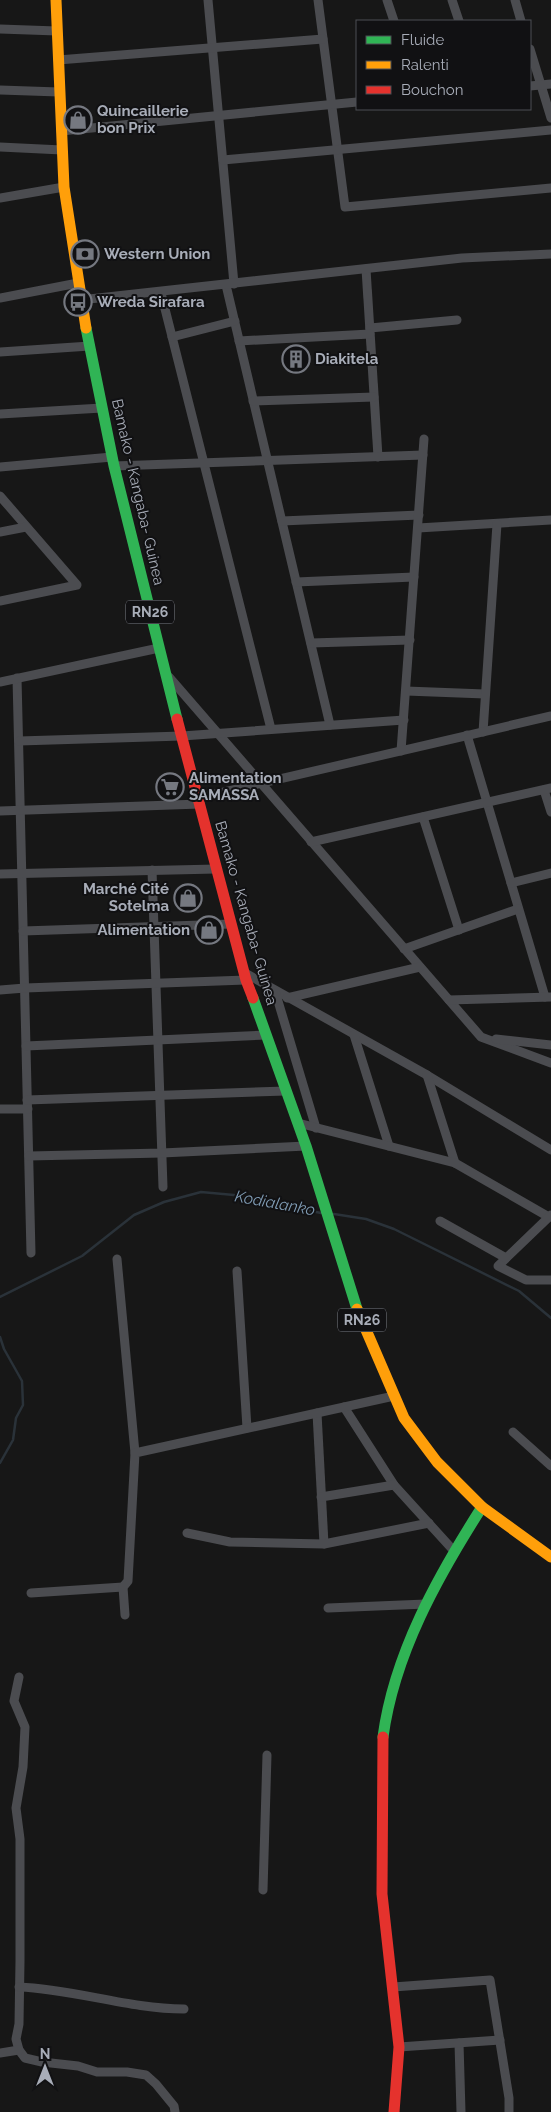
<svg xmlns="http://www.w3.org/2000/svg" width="551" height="2112" viewBox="0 0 551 2112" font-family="Raleway,sans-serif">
<rect width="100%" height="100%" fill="#171717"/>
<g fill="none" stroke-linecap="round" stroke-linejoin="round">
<g stroke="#2a3239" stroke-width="2.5">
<polyline points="334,1214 366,1219 394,1229 519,1291 551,1318"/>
<polyline points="0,1297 82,1256 134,1215 164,1202 201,1192 234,1195 321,1213"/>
<polyline points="0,1337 4,1349 22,1381 23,1405 16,1418 13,1440 0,1463"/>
</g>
<g stroke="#4b4c50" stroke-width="9">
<polyline points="208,0 234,284"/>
<polyline points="318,0 345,207 551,188"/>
<polyline points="387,0 394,21"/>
<polyline points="452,0 459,21"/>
<polyline points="515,0 521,21"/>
<polyline points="0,29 57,31"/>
<polyline points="530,49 551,118"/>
<polyline points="58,60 323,39"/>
<polyline points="530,86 551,84"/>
<polyline points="0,90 59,92"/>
<polyline points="61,131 357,102"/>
<polyline points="0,147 62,150"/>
<polyline points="223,160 551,130"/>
<polyline points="0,198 64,187"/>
<polyline points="366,269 378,457"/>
<polyline points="226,285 330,725"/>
<polyline points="161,293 271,729"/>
<polyline points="0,298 78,283"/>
<polyline points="80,300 462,258 551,254"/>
<polyline points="370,328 457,320"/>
<polyline points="172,337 235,321"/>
<polyline points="239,341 370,334"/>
<polyline points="0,352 90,346"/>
<polyline points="253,401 374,397"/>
<polyline points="0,414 102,408"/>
<polyline points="114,466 423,455"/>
<polyline points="0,467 112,457"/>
<polyline points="0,496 77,585 0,601"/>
<polyline points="282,521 419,515"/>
<polyline points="418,528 551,520"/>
<polyline points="0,532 26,527"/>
<polyline points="296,582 414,577"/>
<polyline points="311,643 410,640"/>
<polyline points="169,677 481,1037 551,1063"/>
<polyline points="17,678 31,1253"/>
<polyline points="0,682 159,648"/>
<polyline points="406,691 485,694"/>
<polyline points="483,732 497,524"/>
<polyline points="467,735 545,997"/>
<polyline points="19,741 182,736 404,720"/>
<polyline points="401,751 424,439"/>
<polyline points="544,790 551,812"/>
<polyline points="198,798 551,716"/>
<polyline points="0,811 200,804"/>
<polyline points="423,817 459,930"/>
<polyline points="311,842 551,788"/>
<polyline points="152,870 163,1187"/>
<polyline points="0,874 216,869"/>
<polyline points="511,883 551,873"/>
<polyline points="23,931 231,924"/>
<polyline points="404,949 518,909"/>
<polyline points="245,973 427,1075 551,1150"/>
<polyline points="0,990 25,988 246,980"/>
<polyline points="275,991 316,1128"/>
<polyline points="287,998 420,967"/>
<polyline points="449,1000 551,997"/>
<polyline points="354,1035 389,1146"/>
<polyline points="496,1039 551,1045"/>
<polyline points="26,1046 266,1035"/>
<polyline points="427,1075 455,1163"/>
<polyline points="27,1100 286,1091"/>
<polyline points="0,1109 28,1109"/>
<polyline points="298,1123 455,1163 549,1217"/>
<polyline points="29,1156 162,1153 306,1146"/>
<polyline points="551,1215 498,1266 526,1280 551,1280"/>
<polyline points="440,1221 506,1258"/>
<polyline points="117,1259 135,1453"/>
<polyline points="237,1271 247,1428"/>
<polyline points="344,1407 394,1485 454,1551"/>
<polyline points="317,1413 324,1544"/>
<polyline points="513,1432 551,1466"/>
<polyline points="321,1497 394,1485"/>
<polyline points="187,1533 230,1542 324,1544 429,1523"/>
<polyline points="31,1593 123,1587"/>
<polyline points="328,1608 426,1604"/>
<polyline points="125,1615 123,1587 128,1581 135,1453 394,1396"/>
<polyline points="19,1677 14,1701 25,1727 23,1767 16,1808 20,1839 20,1961 19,2024 16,2039 19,2050 25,2058 42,2062 78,2066 97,2072 127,2072 146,2075 156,2084 174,2106 175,2112"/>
<polyline points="263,1890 267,1755"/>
<path d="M 19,1987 C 74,1989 129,2009 184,2009"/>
<polyline points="393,1987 490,1980 509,2098 509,2112"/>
<polyline points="459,2043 461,2112"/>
<polyline points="399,2047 500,2040"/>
<polyline points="0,2053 19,2050"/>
</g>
<g stroke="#30b455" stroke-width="11">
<polyline points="86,328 114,466 177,719"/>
<polyline points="253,998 306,1146 357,1309"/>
<path d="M 383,1737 C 394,1654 438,1576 482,1507"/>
</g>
<g stroke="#ff9f0a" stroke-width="11">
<polyline points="56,0 64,187 86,328"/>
<polyline points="357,1309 404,1418 437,1462 482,1507 551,1557"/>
</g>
<g stroke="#e5322d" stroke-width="11">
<polyline points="177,719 246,980 253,998"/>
<polyline points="383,1737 382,1894 399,2047 394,2112"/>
</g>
</g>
<defs>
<g id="shop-ring" transform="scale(1.4375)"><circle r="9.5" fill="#111113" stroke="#757880" stroke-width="1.5"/><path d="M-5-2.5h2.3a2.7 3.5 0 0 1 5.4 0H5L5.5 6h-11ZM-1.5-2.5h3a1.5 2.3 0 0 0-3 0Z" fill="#757880"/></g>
<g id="bank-ring" transform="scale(1.4375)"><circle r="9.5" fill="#111113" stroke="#757880" stroke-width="1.5"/><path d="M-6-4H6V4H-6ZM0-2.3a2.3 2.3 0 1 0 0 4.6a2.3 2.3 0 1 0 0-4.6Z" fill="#757880"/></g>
<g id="bus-ring" transform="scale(1.4375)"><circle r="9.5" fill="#111113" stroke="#757880" stroke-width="1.5"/><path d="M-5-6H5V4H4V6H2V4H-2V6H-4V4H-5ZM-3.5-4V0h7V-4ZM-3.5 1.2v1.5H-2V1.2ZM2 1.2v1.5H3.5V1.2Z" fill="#757880"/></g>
<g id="building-ring" transform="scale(1.4375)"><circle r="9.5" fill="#111113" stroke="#757880" stroke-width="1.5"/><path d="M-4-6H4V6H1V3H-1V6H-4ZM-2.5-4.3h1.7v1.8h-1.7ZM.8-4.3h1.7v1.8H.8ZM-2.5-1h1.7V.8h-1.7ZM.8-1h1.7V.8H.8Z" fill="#757880"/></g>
<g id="supermarket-ring" transform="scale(1.4375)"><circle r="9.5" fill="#111113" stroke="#757880" stroke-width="1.5"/><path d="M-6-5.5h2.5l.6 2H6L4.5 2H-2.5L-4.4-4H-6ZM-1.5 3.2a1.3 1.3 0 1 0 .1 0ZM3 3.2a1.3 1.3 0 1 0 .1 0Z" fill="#757880"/></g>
</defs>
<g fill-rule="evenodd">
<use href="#shop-ring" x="78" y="120"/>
<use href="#bank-ring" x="85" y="254"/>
<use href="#bus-ring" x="78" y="302"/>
<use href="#building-ring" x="296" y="359"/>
<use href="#supermarket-ring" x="170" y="787"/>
<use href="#shop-ring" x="188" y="898"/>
<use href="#shop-ring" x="209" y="930"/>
</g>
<g text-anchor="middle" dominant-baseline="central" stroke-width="4" stroke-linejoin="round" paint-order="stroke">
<g fill="#111113" stroke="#7b7e86" stroke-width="1">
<rect x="126" y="600.5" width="48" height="23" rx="4"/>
<rect x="338" y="1308.5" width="48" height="23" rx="4"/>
</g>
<g font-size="14" font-weight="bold" fill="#a8adb8">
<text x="150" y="612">RN26</text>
<text x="362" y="1320">RN26</text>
</g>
<g font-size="15" font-weight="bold" fill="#a8adb8" stroke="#111113" text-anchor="start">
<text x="97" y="111">Quincaillerie<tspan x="97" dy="17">bon Prix</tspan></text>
<text x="104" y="254">Western Union</text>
<text x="97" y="302">Wreda Sirafara</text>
<text x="315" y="359">Diakitela</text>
<text x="189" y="778">Alimentation<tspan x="189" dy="17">SAMASSA</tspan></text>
<text x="169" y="889" text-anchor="end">Marché Cité<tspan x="169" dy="17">Sotelma</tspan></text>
<text x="190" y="930" text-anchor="end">Alimentation</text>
</g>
<g font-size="15" fill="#a8adb8" stroke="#111113">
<text transform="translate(138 492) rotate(77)">Bamako - Kangaba- Guinea</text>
<text transform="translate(246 913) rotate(74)">Bamako - Kangaba- Guinea</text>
</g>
<g font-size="16" font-style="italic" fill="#7f9bb3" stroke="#111113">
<text transform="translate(275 1203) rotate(10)">Kodialanko</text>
</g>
</g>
<rect x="356" y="20" width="175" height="90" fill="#111113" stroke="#4d4f55"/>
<rect x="366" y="36" width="25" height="8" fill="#30b455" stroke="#4d4f55"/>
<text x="401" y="45" font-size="15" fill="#a8adb8">Fluide</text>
<rect x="366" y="61" width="25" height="8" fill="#ff9f0a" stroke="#4d4f55"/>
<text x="401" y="70" font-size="15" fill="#a8adb8">Ralenti</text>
<rect x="366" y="86" width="25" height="8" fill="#e5322d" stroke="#4d4f55"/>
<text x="401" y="95" font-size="15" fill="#a8adb8">Bouchon</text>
<g transform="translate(45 2067)" stroke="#111113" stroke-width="4" paint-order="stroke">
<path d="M0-4L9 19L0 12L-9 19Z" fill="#a8adb8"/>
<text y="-8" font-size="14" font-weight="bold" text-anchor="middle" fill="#a8adb8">N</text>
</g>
</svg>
